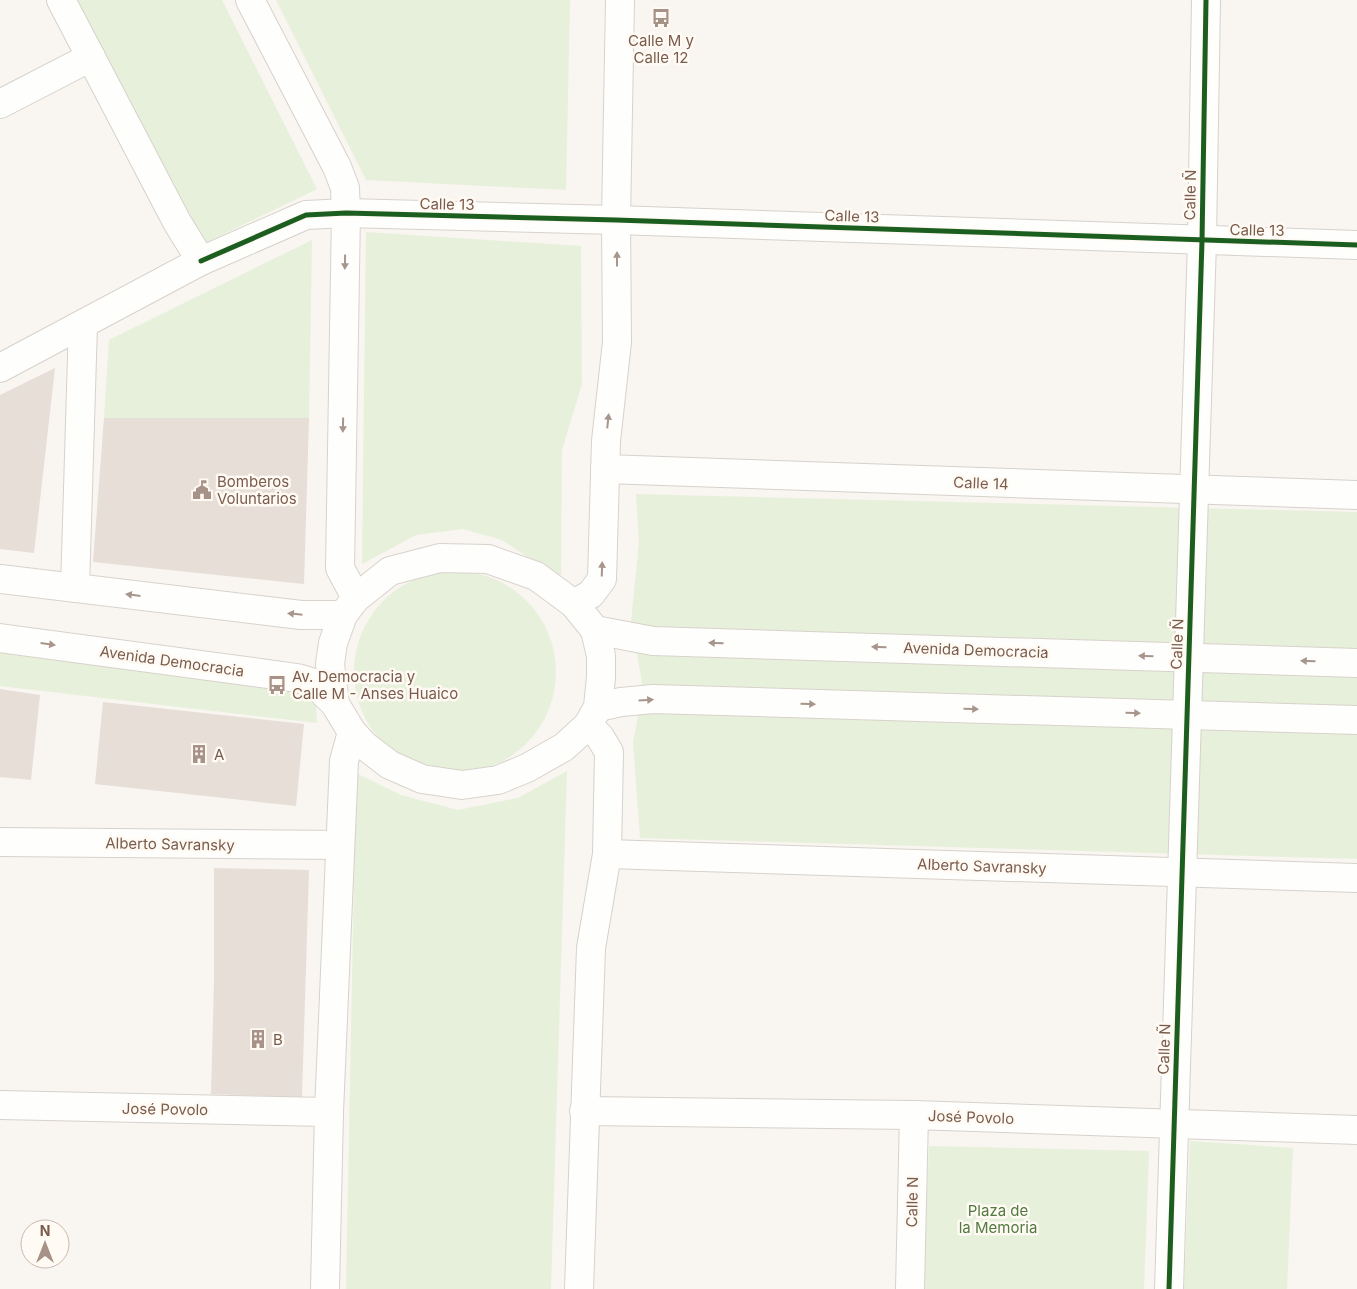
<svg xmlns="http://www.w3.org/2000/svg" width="1357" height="1289" viewBox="0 0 1357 1289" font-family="Inter,sans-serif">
<rect width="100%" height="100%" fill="#f9f5f0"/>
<g fill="#e7f0db">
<polygon points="77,0 222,0 317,189 205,243"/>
<polygon points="276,0 570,0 566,190 366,180"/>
<polygon points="366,232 581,246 582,384 562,450 561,579 502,540 463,529 416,535 362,564"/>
<polygon points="312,240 309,418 104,418 109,340"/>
<polygon points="636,494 1357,512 1357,859 640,838 633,742 637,722 642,682 631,622 639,542"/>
<circle cx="455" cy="672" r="101"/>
<polygon points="0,650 293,688 316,705 317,723 0,686"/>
<polygon points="567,771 551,1289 346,1289 356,773 401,795 458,810 518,798"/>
<polygon points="1190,1141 1293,1148 1287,1289 1184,1289"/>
<polygon points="929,1146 1149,1151 1144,1289 923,1289"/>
</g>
<g fill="#e6ded7">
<polygon points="55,368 34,553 0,549 0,395"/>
<polygon points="104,418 309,418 304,584 93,562"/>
<polygon points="0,689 40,695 31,780 0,777"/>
<polygon points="103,702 304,724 296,806 95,784"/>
<polygon points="214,868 309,870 302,1097 211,1094 214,982"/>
</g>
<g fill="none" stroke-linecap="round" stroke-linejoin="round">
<g stroke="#d7d1cb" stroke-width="30">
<g id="street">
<polyline points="0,104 91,57"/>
<polyline points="616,220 1357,245"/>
<polyline points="201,261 306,215 346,213 345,188 337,167 250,0"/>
<polyline points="0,368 201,261 177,222 61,0"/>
<polyline points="605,469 1357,495"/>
<polyline points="75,588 83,324"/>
<polyline points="0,842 340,845"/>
<polyline points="607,854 1357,878"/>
<polyline points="0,1105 329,1112"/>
<polyline points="584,1111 914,1115 1357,1130"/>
<polyline points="325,1289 329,1112 344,761 352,732"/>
<polyline points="579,1289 591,948 607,854 609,752 600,737 588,725"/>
<polyline points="910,1289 914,1115"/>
<polyline points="1169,1289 1202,241 1206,0"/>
</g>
</g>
<g stroke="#d9d2cb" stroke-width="30">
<g id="secondary">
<polygon points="440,558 488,559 536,576 574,604 595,630 601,656 601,677 598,707 588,725 564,747 527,768 498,780 462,785 422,779 390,765 365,746 352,732 335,704 330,664 333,643 343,615 356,598 390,571"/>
<polyline points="0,579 301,615 343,615"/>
<polyline points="356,598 340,568 346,213 616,220"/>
<polyline points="574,604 591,594 602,579 606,441 617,342 616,220 620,0"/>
<polyline points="595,630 653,641 1357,663"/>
<polyline points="0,638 297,678 314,683 335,704"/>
<polyline points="598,707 621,702 653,699 1357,720"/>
</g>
</g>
<use href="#street" stroke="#fefefd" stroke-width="28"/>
<use href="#secondary" stroke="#fefefd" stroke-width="28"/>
<g stroke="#fffaf3" stroke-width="8">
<g id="cycleway">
<polyline points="201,261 306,215 346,213 616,220 1357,245"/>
<polyline points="1169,1289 1202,241 1206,0"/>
</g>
</g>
<use href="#cycleway" stroke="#1b5e20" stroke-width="5"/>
</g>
<defs><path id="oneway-solid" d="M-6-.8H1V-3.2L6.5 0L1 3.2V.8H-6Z" transform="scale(1.25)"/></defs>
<g fill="#a8958b">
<use href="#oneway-solid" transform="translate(617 259) rotate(-90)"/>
<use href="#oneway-solid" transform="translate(345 262) rotate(91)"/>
<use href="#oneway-solid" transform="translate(608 421) rotate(-84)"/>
<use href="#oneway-solid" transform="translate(343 425) rotate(91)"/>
<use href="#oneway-solid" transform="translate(602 569) rotate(-88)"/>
<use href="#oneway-solid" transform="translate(133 595) rotate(-173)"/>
<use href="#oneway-solid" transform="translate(295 614) rotate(-174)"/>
<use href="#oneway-solid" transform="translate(716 643) rotate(-178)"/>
<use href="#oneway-solid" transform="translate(48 644) rotate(8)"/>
<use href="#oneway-solid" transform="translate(879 647) rotate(-178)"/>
<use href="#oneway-solid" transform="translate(1146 656) rotate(-178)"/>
<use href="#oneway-solid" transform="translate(1308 661) rotate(-178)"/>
<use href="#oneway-solid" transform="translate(646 700) rotate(-4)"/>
<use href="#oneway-solid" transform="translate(808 704) rotate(2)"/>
<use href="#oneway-solid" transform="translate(971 709) rotate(2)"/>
<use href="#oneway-solid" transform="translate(1133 713) rotate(2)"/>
</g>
<defs>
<g id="bus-bare" transform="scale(1.5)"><path d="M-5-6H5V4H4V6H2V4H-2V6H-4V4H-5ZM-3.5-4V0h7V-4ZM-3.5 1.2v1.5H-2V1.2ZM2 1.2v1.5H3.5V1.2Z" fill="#a69286" stroke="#fffaf3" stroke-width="2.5" paint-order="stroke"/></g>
<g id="civic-bare" transform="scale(1.5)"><path d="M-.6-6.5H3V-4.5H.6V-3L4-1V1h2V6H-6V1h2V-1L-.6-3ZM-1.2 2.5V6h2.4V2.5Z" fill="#a69286" stroke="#fffaf3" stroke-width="2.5" paint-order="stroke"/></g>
<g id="building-bare" transform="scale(1.5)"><path d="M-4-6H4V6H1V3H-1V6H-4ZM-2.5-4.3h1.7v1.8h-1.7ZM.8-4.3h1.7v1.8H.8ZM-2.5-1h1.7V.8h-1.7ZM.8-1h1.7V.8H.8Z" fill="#a69286" stroke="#fffaf3" stroke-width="2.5" paint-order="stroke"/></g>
</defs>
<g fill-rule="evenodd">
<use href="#bus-bare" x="661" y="18"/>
<use href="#civic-bare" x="202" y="490"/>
<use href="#bus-bare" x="277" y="685"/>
<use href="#building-bare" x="199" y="754"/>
<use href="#building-bare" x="258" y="1039"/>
</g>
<g text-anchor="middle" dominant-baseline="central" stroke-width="5" stroke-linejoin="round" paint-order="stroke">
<g font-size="15" fill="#7a5c4d" stroke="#fffaf3" text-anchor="start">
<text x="661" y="40" text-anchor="middle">Calle M y<tspan x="661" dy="17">Calle 12</tspan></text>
<text x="217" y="481">Bomberos<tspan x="217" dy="17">Voluntarios</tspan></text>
<text x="292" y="676">Av. Democracia y<tspan x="292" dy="17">Calle M - Anses Huaico</tspan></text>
<text x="214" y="754">A</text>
<text x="273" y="1039">B</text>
</g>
<g font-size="15" fill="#7a5c4d" stroke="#fffaf3">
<text transform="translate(1190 195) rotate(-89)">Calle Ñ</text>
<text transform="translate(447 204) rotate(1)">Calle 13</text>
<text transform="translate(852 216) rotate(2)">Calle 13</text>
<text transform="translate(1257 230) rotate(1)">Calle 13</text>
<text transform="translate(981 483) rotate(2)">Calle 14</text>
<text transform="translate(1177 644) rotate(-88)">Calle Ñ</text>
<text transform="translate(976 650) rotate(2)">Avenida Democracia</text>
<text transform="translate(172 661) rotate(8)">Avenida Democracia</text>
<text transform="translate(170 844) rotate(1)">Alberto Savransky</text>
<text transform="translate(982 866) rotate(2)">Alberto Savransky</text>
<text transform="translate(1164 1049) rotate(-88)">Calle Ñ</text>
<text transform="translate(165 1109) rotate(1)">José Povolo</text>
<text transform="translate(971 1117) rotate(2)">José Povolo</text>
<text transform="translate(912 1202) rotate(-89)">Calle N</text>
</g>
<g font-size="15" fill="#537a41" stroke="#fffaf3">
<text x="998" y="1210">Plaza de<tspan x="998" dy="17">la Memoria</tspan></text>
</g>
</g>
<g transform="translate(45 1244)"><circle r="24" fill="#fffaf3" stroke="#cabbb1"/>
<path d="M0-4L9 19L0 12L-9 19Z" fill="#a69286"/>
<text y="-8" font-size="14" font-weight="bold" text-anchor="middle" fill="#7a5c4d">N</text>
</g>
</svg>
